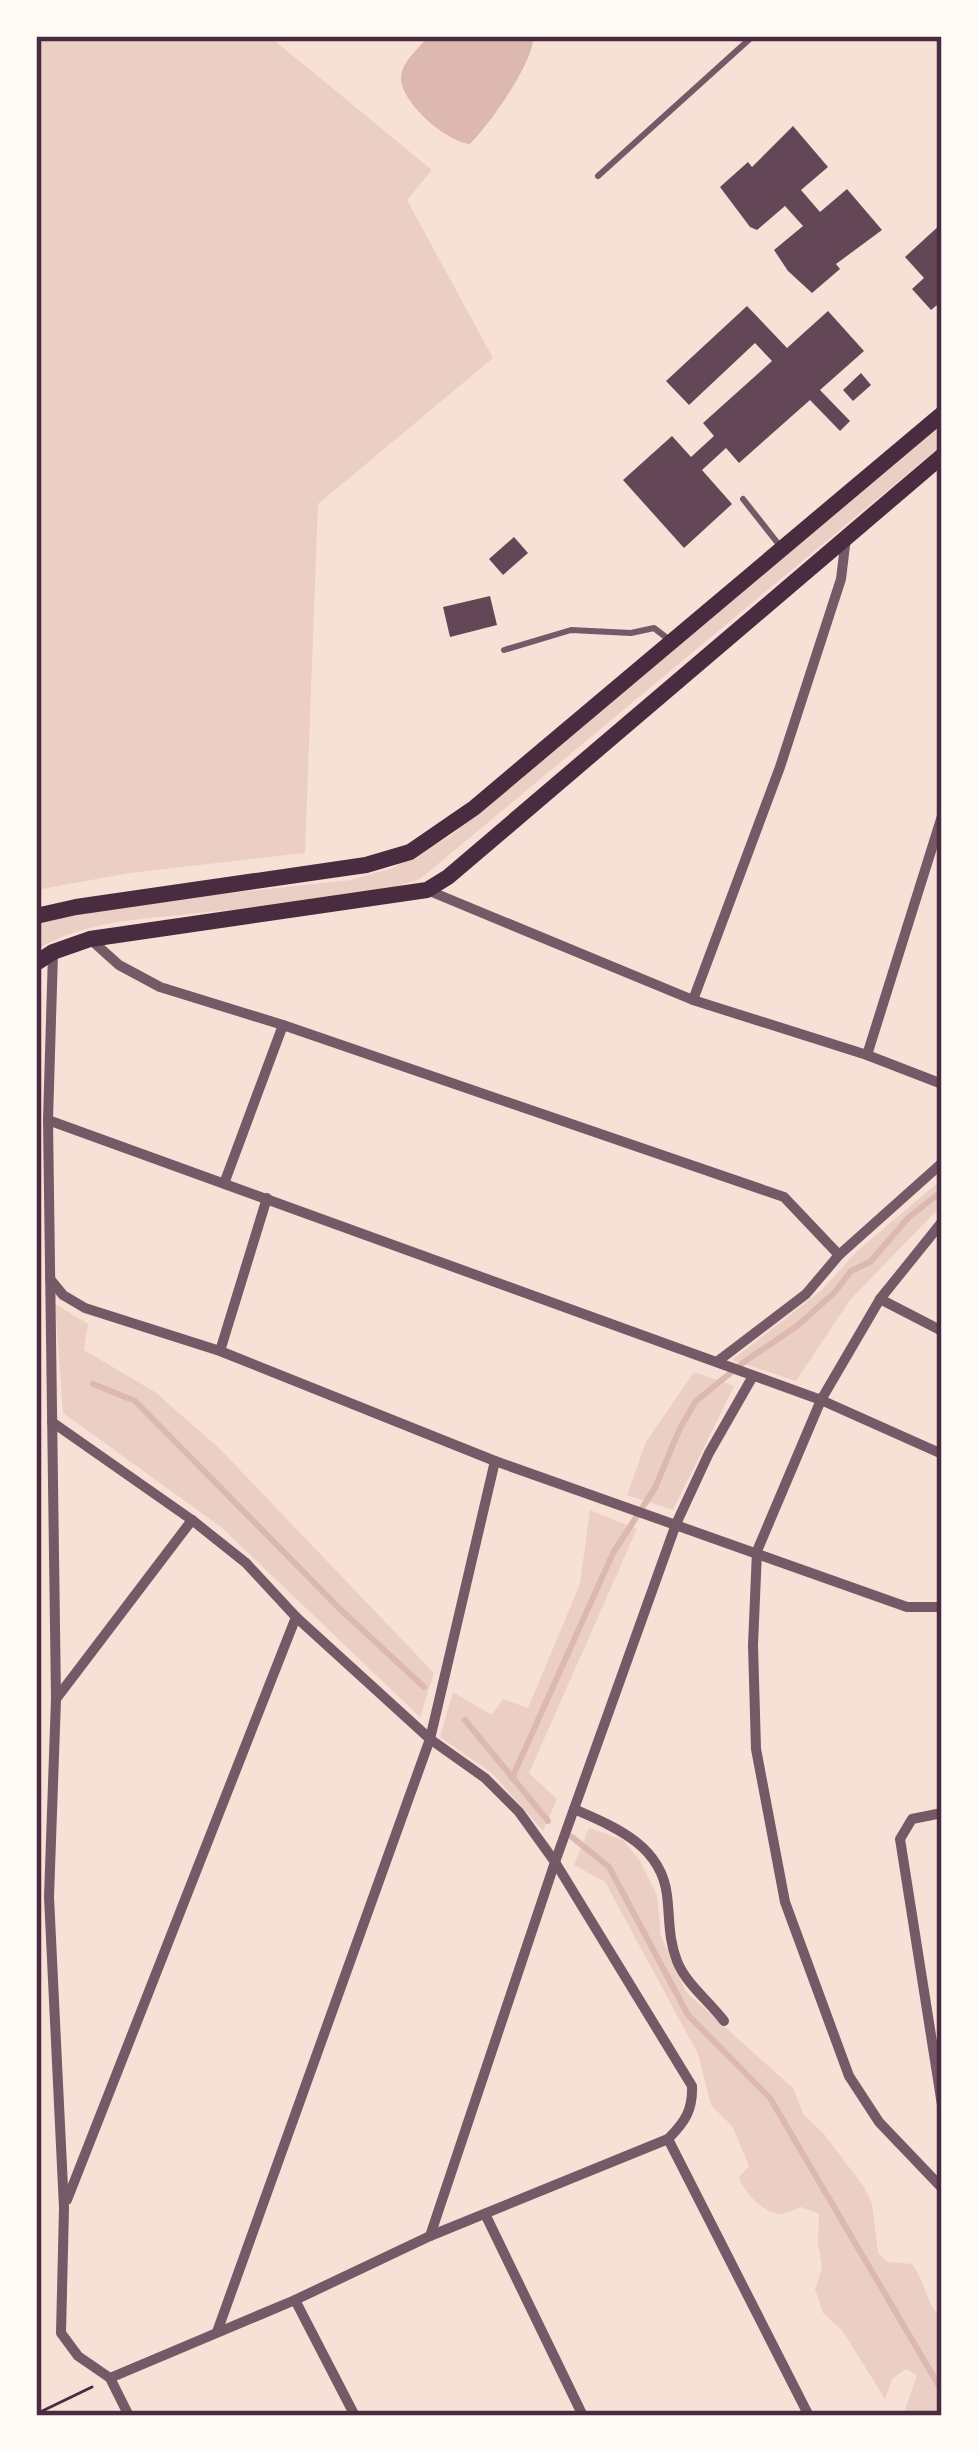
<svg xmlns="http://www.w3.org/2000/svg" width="978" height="2452" viewBox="0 0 978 2452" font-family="'Titillium Web',sans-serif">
<rect width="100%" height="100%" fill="#f7e1d7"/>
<g fill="#ebcfc5">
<polygon points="36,36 269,36 432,170 407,200 493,358 318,504 305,853 130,873 36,890"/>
<path d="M 942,423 L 942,445 L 420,879 C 345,905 259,906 180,915 C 130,920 80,923 36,950 L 36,924 L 122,905 L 351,880 L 393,868 L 449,837 Z"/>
<polygon points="942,1179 942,1205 850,1300 796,1381 732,1360 822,1290 855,1253"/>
<polygon points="36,1226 39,1900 36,1907"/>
<polygon points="55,1304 88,1324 84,1350 155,1392 220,1449 434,1673 420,1717 221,1527 63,1413"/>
<polygon points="694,1372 734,1386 673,1510 627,1495 646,1442"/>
<polygon points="590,1510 637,1529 529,1773 557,1799 543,1831 492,1773 440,1737 453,1692 492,1715 503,1699 528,1708 580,1584"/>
<path d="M 589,1828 L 623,1840 L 640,1861 L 657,1895 L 661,1936 L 686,1992 L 793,2088 L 804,2115 L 824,2134 L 864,2187 L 872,2203 L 878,2253 L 888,2262 L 912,2264 C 926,2283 925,2302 942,2319 L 942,2416 L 903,2416 L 917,2375 L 906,2369 L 892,2379 L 885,2399 L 842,2330 L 823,2313 L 815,2289 L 822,2268 L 818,2243 L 819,2214 L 801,2207 C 799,2208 784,2214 782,2214 C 765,2215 742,2191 739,2177 L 749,2166 L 732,2126 L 711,2105 L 698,2054 L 686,2032 L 605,1882 L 574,1865 Z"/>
</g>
<path fill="#dcb8b0" d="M 429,36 L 533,36 C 535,61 489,125 470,144 C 447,142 401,103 401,78 C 401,62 420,47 429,36 Z"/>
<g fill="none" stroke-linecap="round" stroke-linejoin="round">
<g stroke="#dcb8b0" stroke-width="6">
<polyline points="36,1376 37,1376"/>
<polyline points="93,1384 135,1401 340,1609 424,1687"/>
<polyline points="465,1720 548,1821"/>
<polyline points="512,1778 613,1553 655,1488 680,1428 696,1401 744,1362 797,1326 834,1293 851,1271 870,1262 908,1218 942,1191"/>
<polyline points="572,1837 609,1867 688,2015 770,2098 942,2391"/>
</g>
</g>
<g fill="#644757">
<polygon points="793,126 828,167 801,190 820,212 847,189 882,230 836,264 840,269 812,293 788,271 774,250 803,226 785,206 757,230 750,227 720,187 748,162 752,167"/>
<polygon points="942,223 942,301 931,310 912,289 924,278 905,257"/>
<polygon points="747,306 787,348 828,311 864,351 820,390 850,421 840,431 810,400 739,463 726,448 702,470 732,504 684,548 623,480 672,436 691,457 714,436 703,423 772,361 755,343 689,405 666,381"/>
<polygon points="861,373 871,385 853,401 843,390"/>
<polygon points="514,537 528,553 503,575 489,559"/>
<polygon points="490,596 497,625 450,637 443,607"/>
</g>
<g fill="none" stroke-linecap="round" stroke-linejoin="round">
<polyline stroke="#4a2c40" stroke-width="3" points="36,2414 92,2387"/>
<g stroke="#755966" stroke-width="6">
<polyline points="598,176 753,36"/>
<polyline points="743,499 780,546"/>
<polyline points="504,650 571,630 631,633 654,628 667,638"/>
</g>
<g stroke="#755966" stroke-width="10">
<polyline points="427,890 693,1000 867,1055 942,1084"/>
<polyline points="90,939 119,965 160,987 283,1025 784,1197 839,1255"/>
<polyline points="53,953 48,1120 56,1699 49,1897 64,2208 61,2333 78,2356 110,2378 129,2416"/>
<polyline points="693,1000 780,767 841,579 846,537"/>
<polyline points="867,1055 942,816"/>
<polyline points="48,1120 821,1400 942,1454"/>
<polyline points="225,1181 283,1025"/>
<polyline points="942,1222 880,1299 821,1400 757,1551 753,1645 756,1749 785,1902 849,2076 879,2122 942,2188"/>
<polyline points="50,1279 63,1295 85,1308 220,1351 495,1461 907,1607 942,1607"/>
<polyline points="880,1299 942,1331"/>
<polyline points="220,1351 267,1198"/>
<polyline points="718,1361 806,1294 839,1255 942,1163"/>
<path d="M 52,1422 L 192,1520 L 246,1563 L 296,1617 L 430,1739 L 485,1778 L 519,1812 L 555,1862 L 692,2086 C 693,2110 685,2122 668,2139 L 430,2236 L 295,2300 L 110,2378"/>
<polyline points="56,1699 192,1520"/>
<path d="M 574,1809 C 615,1827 661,1845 667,1895 C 670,1919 668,1938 677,1961 C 686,1984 709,2001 724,2021"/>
<polyline points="942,1813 912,1819 900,1839 942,2105"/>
<polyline points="668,2139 809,2416"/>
<polyline points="67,2200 296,1617"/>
<polyline points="486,2216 583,2416"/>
<polyline points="430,2236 555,1862 676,1524 709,1453 753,1376"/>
<polyline points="295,2300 355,2416"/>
<polyline points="217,2332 430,1739 495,1461"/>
</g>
<g stroke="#4a2c40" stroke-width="16">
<polyline points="36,916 76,907 366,865 410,852 474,808 942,414"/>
<polyline points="36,963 53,952 90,939 427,890 448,877 942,456"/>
</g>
</g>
<rect width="978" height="2452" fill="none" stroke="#fffaf5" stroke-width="78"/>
<rect x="39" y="39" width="900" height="2374" fill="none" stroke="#4a2c40" stroke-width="4.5"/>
</svg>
